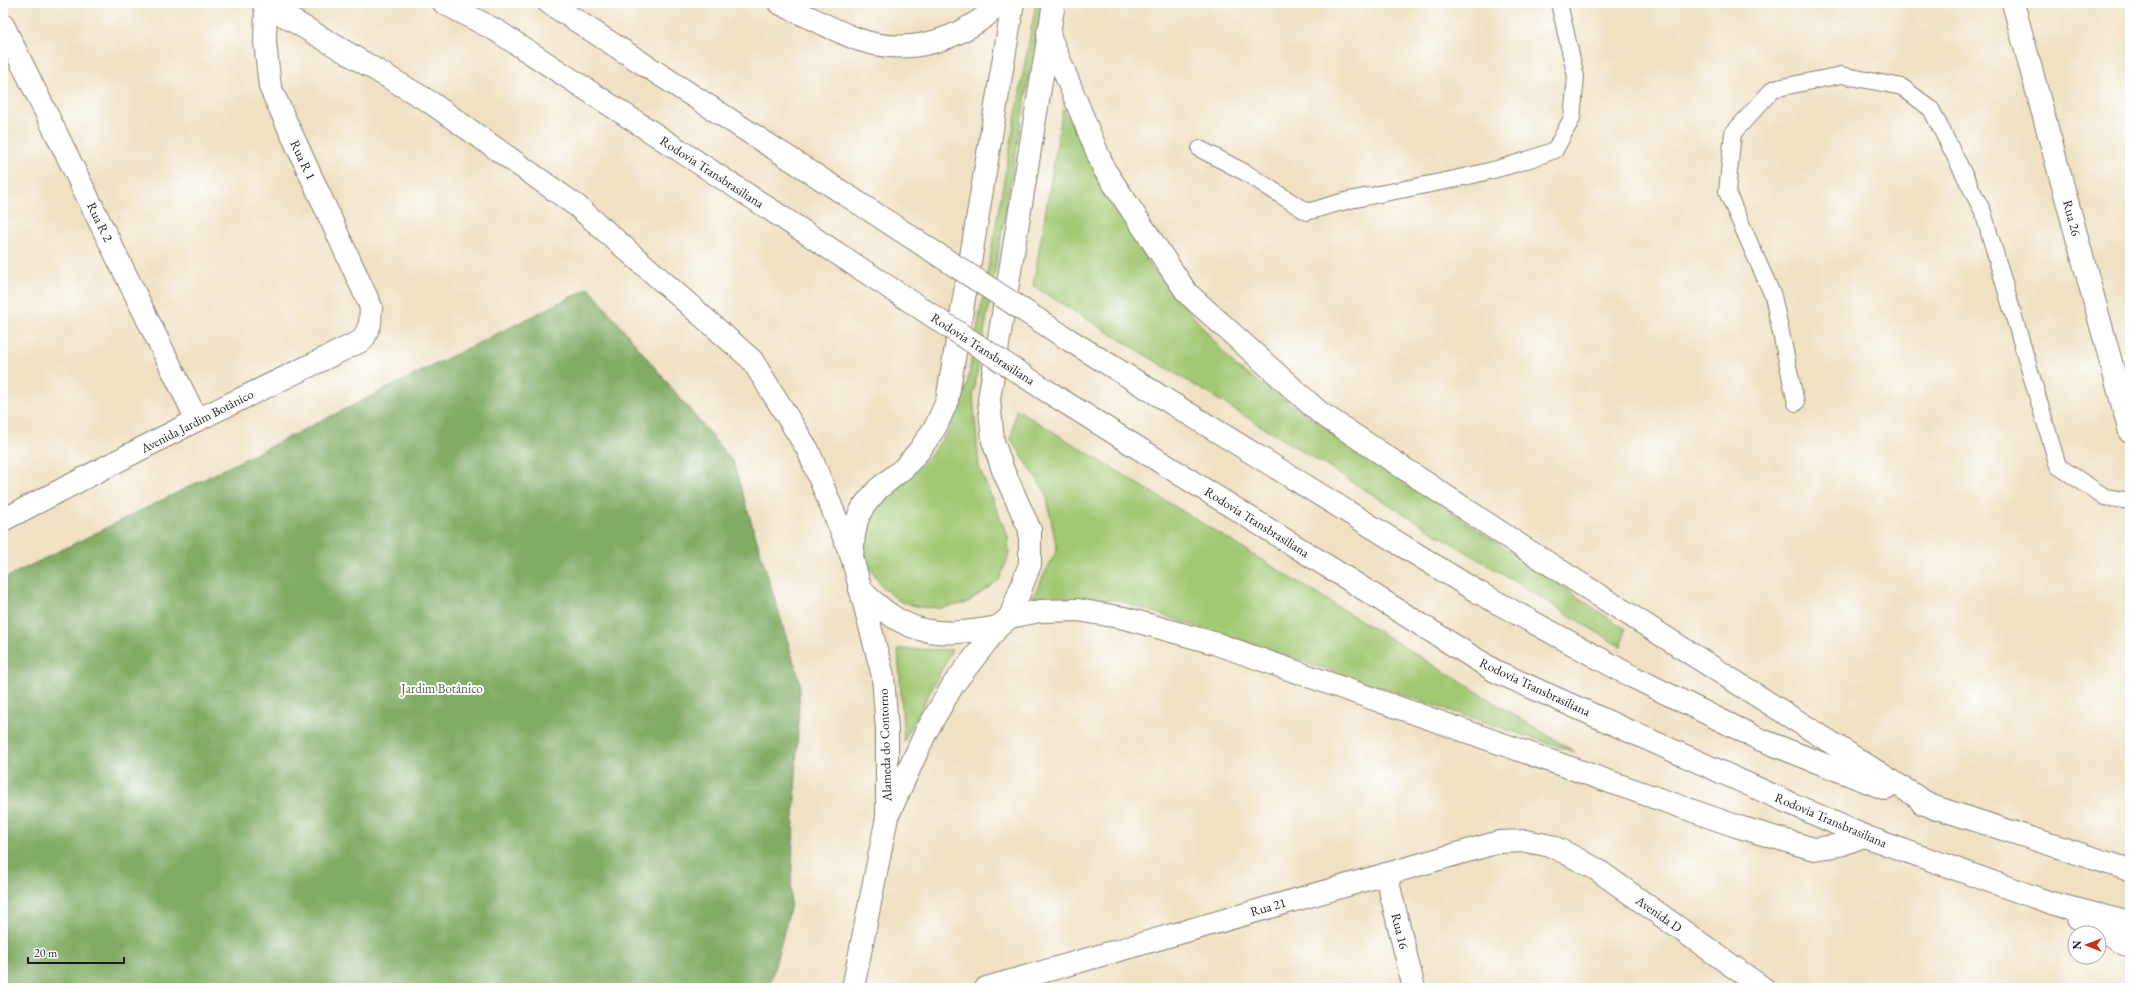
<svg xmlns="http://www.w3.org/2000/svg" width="2133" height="991" viewBox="0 0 2133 991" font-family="'EB Garamond',serif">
<rect width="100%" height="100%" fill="#fff"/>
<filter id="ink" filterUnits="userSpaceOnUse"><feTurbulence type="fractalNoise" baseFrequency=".025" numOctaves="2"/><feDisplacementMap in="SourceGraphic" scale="8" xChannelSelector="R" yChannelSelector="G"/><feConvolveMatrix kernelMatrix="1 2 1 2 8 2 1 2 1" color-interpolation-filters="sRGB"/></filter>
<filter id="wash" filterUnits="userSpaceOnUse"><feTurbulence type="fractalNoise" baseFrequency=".012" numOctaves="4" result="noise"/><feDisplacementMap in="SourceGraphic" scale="16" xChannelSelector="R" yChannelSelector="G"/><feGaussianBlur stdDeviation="0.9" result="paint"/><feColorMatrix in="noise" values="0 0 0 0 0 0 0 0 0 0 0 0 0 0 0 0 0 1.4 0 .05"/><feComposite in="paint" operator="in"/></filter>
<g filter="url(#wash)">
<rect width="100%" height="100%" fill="#efe1c2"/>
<g fill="#a2c873" stroke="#5f7248">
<polygon points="1036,3 1042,3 973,396 979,467 1008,537 1009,555 999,580 967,603 941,608 919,607 901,602 883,588 866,561 865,533 876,503 902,483 929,457 948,432 967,385"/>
<polygon points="1063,108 1150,265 1236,367 1625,629 1621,647 1033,286"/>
<polygon points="1016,409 1575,752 1117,600 1032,598 1057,550 1046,493 1011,439"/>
<polygon points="898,649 952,650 904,741"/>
</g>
<polygon fill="#81ac65" stroke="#4e6440" points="589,288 733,462 800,682 790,909 769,988 3,988 3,579"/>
</g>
<g filter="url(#ink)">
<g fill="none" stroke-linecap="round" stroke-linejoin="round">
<g stroke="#867e6f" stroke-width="18">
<g id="lane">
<path d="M 1200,149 L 1246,173 L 1307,212 C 1325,207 1342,201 1360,198 C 1426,184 1492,175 1555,150 L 1572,118 L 1576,77 L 1559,3"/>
<polyline points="1796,403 1773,296 1727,192 1733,133 1773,89 1841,75 1902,87 1931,109 1983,212 2058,466 2105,497 2130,501"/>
</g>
</g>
<g stroke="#867e6f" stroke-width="24">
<g id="street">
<polyline points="3,25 197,420"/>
<polyline points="3,520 197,420 363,340 370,324 371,307 270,87 265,42 266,4"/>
<polyline points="1386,874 1414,988"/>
<polyline points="986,988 1499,842 1526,841 1551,846 1568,854 1596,869 1763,988"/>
</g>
</g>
<g stroke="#867e6f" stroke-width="24">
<polyline id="secondary" points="2013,3 2130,432"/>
</g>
<g stroke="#867e6f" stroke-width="24">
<g id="primary">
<path d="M 860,589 C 907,636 934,638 998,627"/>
<polyline points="890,811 926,732 953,685 998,627 1010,617 1030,564 1030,530 1003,470 993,441 989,399 1054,3"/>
<polyline points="853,988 887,817 887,730 883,676 852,557 854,535 857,520 863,507 878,489 904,468 919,451 936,426 947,401 1013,3"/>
</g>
</g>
<g stroke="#867e6f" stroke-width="24">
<g id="highway">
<polyline points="263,3 430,102 577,206 752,360 808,450 852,557"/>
<polyline points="444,3 497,31 855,265"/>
<polyline points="549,3 871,211"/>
<path d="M 779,3 C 805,15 831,29 857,39 C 909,58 963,39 1001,3"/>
<polyline points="1048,32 1104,169 1187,293 1319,412 1521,546 1936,809"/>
<polyline points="1066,338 1476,591 1633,677 1759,739 1886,789"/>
<polyline points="1047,391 1495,671 1864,836 2051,903 2130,923"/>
<polyline points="1010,617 1040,611 1078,610 1124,618 1214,643 1736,826 1814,849 1840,845 1864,836"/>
<polyline points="1922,803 2130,870"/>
<polyline points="2078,918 2130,946"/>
</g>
</g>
<use href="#lane" stroke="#fff" stroke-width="16"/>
<use href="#street" stroke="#fff" stroke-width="22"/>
<use href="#secondary" stroke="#fff" stroke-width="22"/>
<use href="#primary" stroke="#fff" stroke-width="22"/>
<use href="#highway" stroke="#fff" stroke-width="22"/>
<g stroke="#867e6f" stroke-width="24" stroke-linecap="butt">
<g id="highway-bridge">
<polyline points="871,211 1066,338"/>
<polyline points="855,265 1047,391"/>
</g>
</g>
<use href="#highway-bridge" stroke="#fff" stroke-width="22"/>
</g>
</g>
<g text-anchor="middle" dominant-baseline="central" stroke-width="4" stroke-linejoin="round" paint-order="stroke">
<g font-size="13" fill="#1c1c1c" stroke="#fff">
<text transform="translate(303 160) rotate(65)">Rua R 1</text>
<text transform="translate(712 172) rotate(33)">Rodovia Transbrasiliana</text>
<text transform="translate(2072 218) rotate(75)">Rua 26</text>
<text transform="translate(100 222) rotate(64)">Rua R 2</text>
<text transform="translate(983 349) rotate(33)">Rodovia Transbrasiliana</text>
<text transform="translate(197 421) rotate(-27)">Avenida Jardim Botânico</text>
<text transform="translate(1257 522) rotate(32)">Rodovia Transbrasiliana</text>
<text transform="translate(1535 687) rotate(25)">Rodovia Transbrasiliana</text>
<text transform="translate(885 745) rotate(-92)">Alameda do Contorno</text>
<text transform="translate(1831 820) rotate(23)">Rodovia Transbrasiliana</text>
<text transform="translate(1268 907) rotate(-16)">Rua 21</text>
<text transform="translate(1659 914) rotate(35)">Avenida D</text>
<text transform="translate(1400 931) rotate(76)">Rua 16</text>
</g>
<g font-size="13" fill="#52613f" stroke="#fff">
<text x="442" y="688">Jardim Botânico</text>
</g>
</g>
<rect width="2133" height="991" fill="none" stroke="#fff" stroke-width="16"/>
<g transform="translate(2087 945) rotate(270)"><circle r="19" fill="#ffffff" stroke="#a4a4a4"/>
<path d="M0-3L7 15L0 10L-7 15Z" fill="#c8321e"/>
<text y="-6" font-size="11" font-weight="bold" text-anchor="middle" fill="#1c1c1c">N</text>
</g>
<path d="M28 957v6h96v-6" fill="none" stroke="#1c1c1c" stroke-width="2"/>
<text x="34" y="957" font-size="12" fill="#1c1c1c" stroke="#ffffff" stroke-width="3" paint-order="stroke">20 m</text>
</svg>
